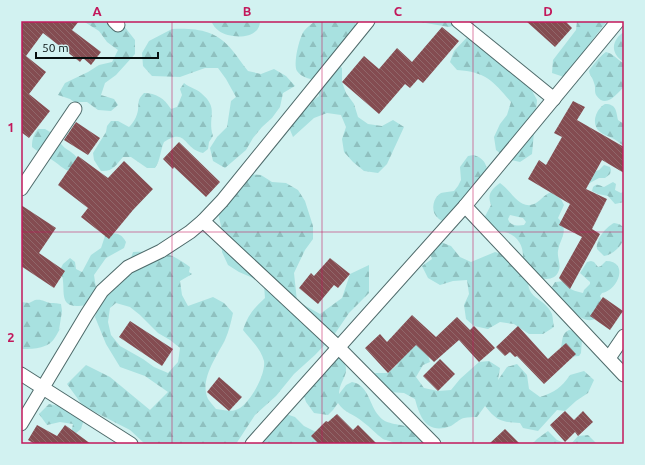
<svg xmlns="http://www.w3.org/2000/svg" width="645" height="465" viewBox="0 0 645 465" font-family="Ubuntu,sans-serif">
<defs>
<pattern id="forest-firs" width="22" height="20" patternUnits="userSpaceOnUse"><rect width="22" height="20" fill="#a8e1e0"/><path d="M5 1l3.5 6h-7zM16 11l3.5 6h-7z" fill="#8fc0bf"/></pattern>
<pattern id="building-back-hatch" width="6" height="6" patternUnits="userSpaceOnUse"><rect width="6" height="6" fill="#844c51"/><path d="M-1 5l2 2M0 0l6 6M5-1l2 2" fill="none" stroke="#90676a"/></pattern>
</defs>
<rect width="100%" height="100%" fill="#d2f2f1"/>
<g fill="url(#forest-firs)" fill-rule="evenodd">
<polygon points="83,21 120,21 135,40 135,54 116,75 105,83 101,95 114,99 118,105 111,111 98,110 87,102 74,102 70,99 58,95 65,83 88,72 99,65 112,62 118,50 107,42 99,31"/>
<path d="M 211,21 L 260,21 C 260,40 230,39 219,31 C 215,28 213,25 211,21 Z"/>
<path d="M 316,21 L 356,21 L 354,29 L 336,63 L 342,68 L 342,82 L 346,93 L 354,104 L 358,117 L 368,124 L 382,126 L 393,120 L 404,127 L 387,164 L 378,173 L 364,171 L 353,162 L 344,152 L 342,139 L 346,127 L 341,115 L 327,113 L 314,118 L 293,137 L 288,125 L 309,103 L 319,96 L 319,83 C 313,78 302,79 297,71 C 293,64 299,38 304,31 C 307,27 311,24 316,21 Z"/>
<polygon points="421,21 461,21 462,23 449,27 420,22"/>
<polygon points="577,21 607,21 590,43 583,56 564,77 552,73 553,60 576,30"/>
<path d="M 172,29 C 196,28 216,30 232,50 C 238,57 242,64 248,71 L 261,74 L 274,69 L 286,76 L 295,86 L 283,93 L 280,107 L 272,118 L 262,127 L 253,138 L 246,150 L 225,168 L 213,161 L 210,148 L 217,137 L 227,127 L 231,101 L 236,97 L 226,79 L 218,68 L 205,68 L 180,77 L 152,76 L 143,66 L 142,53 L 149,41 Z"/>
<path d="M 473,31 L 511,69 L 520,79 L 530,87 L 537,100 L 532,154 L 520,162 L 507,159 L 496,150 L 494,137 L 500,124 L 507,115 L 511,102 C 493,81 486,72 457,70 L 450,62 L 454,51 Z"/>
<path d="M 624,32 L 624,62 C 610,54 611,40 624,32 Z"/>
<path d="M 606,52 C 613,53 617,60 624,63 L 624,87 C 617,93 606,110 596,95 C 594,91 596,87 594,83 C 593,78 590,76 589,71 C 591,67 602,54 606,52 Z"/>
<path d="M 184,83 C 190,88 195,88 201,93 C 220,109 207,116 213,136 L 209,142 L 208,149 L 203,153 C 183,149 187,127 164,142 C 160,151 161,159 155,168 L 147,168 L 131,157 L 123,157 C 116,165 113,172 101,171 L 94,160 L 93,153 L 106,132 L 107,126 L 111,121 L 118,121 L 129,127 C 133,123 137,117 138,110 C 139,102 137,100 144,93 C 156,93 164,98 171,109 L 177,107 L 182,95 L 180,89 Z"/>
<path d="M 605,104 C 617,104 616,112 618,120 L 624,124 L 624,146 C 620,144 618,141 614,139 C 609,136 603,135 599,131 C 591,123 596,109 605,104 Z"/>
<path d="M 38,129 L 45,129 L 50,132 L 50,131 C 56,136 60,144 65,148 C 71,152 75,154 79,161 L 72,172 C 63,170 58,163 49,158 C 43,154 38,152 32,147 C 32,140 33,135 38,129 Z"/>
<path d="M 474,155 C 482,158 485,161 487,169 L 472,186 L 447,222 C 443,221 439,220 436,216 C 431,210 433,197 441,193 C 444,192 450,192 454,191 L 458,186 L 461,180 L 460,167 L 468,156 Z"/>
<polygon points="604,165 610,167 611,170 610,174 605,178 599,178 586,185 593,172 599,170"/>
<path d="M 247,174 L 261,175 L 272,182 L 286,183 L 298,190 L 305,201 L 313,226 L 313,239 L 305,250 L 294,273 L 297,301 L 320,314 L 342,298 L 350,274 L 369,265 L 369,293 L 349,313 L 334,335 L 315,355 L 294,374 L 276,396 L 255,415 L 236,444 L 145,444 L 130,430 L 83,406 L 67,384 L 86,365 L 110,377 L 150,410 L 168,392 L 145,376 L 120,367 L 106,344 L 95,317 L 102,291 L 128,267 L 133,252 C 161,251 166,250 190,267 L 189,272 L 192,274 L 180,281 L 182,295 L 188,306 L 213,297 L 224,303 L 233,313 C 231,322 229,331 225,340 C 217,356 199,380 208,399 C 210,402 213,405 216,409 C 224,410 232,413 240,408 C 251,401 266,374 264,361 C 261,349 251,340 243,330 C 248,315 254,308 265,298 L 264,285 L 253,278 L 239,272 L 228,265 L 222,252 L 221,226 L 218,213 ZM 116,303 L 130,307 L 140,315 L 158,333 L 170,340 L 180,348 L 178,362 L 168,373 L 154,367 L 143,359 L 120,346 L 111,335 L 108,322 L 110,308 Z"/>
<path d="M 613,182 L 616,184 L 615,190 L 621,193 L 624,191 L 624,202 L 615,204 L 608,196 L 598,194 L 592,191 L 593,187 C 597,183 599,185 604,187 Z"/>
<path d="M 500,183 C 511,190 520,212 536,203 C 541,200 544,195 551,192 L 561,199 L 564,205 L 558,218 C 570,231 560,238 558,251 C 557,257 561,264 559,270 C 555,284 538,278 529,275 C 524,300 544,296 552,314 C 553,318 553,323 554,327 L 543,334 L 529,334 L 514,324 L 500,322 L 488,329 L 474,326 L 466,319 L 464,305 L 469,294 L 467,280 L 453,281 L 440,285 L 428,278 L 422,266 L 432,259 L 428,248 L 438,241 L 451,246 L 460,257 L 471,262 L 495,252 L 520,259 L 523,256 C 523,245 517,235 505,232 C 501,231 495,233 492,231 C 488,230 485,225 482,222 L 491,205 C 487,194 491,190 500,183 ZM 510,215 L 523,218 L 526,222 L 524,225 C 518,226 510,226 508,219 Z"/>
<path d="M 614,223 C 635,225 622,253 604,256 L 597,249 C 595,240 606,227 614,223 Z"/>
<path d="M 110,233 C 119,233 122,235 126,242 L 124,248 L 106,258 L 94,275 L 96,288 L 86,305 C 53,311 69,287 60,270 L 63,264 L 70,258 L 75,262 L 76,269 L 82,272 L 91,255 L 101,248 L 105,236 Z"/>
<path d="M 591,261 L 594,262 L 598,267 L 601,266 L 606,261 C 629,261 619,290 602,293 L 600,296 C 601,298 602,300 602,302 C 603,306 600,314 597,317 C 584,330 561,299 552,290 L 552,287 L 555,282 L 565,281 C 568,290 575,291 583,293 L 584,290 L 590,284 L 590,282 L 580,273 L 587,262 Z"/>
<path d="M 35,300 C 43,299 44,302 50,303 C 54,303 56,303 61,304 L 62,311 L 59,330 L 61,328 C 58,331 57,335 54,339 C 47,349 32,349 21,349 L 21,302 L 29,303 Z"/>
<path d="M 569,330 L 575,331 L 582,339 L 581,353 L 579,356 L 568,357 L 561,347 C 563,340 561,334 569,330 Z"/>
<path d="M 403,339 L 426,348 L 430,362 L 423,365 L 416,377 L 424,388 L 438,391 L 451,390 L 460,379 L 479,362 L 489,361 L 500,368 L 498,380 L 507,367 L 517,364 L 527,375 L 529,389 L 540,397 C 555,392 561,388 570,375 L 584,371 L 594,380 L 588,393 L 576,401 L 565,411 L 557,410 L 538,431 L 523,428 L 520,423 C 501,422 497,421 485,406 L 477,417 C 473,417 468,417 464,418 C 459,419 455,424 451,426 C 427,435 420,418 415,399 L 404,393 L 390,392 L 377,386 L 375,373 L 388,373 L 397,365 L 396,351 Z"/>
<path d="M 341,356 C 353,375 340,377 339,394 L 346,385 L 352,382 C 369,385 369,405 379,416 C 387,426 401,423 411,428 C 417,432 424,439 430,444 L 394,444 C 391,440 387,441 383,439 C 376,434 370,427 363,422 C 354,414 344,413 338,403 L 333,410 L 328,415 L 314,413 L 306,402 L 302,390 L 322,357 Z"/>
<polygon points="49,404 73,409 85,416 81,429 70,438 73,424 60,422 47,425 39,414"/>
<polygon points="289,415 295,417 304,426 316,432 326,444 249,444 283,416"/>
<polygon points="548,431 557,440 567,444 532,444 537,439"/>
<polygon points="588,435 597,444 571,444 578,436"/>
</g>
<g fill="url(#building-back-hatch)">
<polygon points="21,21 79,21 72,30 101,52 91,65 83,58 80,62 43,33 26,56 46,72 29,94 50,111 29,138 21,132"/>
<polygon points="526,21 565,21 572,28 555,47"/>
<polygon points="442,27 459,41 423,83 418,79 410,88 405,84 379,114 342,82 364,56 379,69 397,48 412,62"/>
<polygon points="573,101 585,107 577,120 624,147 624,173 602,160 586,189 607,199 592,229 600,234 570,289 559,278 582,237 559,225 570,204 528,179 539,160 546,165 562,137 554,133"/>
<polygon points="76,122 100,138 88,155 64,140"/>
<polygon points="179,142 220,182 206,197 174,167 173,169 163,159"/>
<polygon points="78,156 108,178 124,161 153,189 133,210 109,239 81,217 88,208 58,185"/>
<polygon points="21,205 56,228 39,253 65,271 54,288 21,266"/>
<polygon points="330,258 350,274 338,288 334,285 318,304 299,288 311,273 314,276"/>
<polygon points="603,297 623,311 610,330 590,316"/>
<polygon points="412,315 436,337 457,317 470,330 474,326 495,348 479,362 459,340 434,362 416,345 388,373 365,348 380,334 387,342"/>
<polygon points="130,321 173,349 162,366 119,337"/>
<polygon points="518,326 548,359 566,343 576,354 544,384 517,356 515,357 510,352 505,356 496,347"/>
<polygon points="440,359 455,374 438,391 423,376"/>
<polygon points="219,377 242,397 229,411 207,392"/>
<polygon points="565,411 574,420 583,411 593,422 578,436 575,432 565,442 550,425"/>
<polygon points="337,414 353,430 358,425 377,444 319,444 311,436 326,421 328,422"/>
<polygon points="37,425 57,436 65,425 91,444 35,444 28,440"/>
<polygon points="505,429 520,444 489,444"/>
</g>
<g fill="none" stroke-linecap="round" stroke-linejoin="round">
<g stroke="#4e6a6a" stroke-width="15">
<g id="street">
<polyline points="114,21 118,25"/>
<polyline points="458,21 554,99"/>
<polyline points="21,189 75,109"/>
<polyline points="465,206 624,375"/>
<polyline points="203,221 338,347 434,444"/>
<polyline points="609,358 624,336"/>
<polyline points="21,374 131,444"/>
<polyline points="21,424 87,314 102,291 128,267 161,251 190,232 203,221 222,201 368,21"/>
<polyline points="252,444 465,206 618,21"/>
</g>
</g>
<use href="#street" stroke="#fff" stroke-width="13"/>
</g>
<path fill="none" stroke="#c2185b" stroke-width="1" stroke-opacity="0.55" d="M 172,21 L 172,444M 322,21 L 322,444M 473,21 L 473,444M 21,232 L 624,232"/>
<rect width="645" height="465" fill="none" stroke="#d2f2f1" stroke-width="44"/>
<path d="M36 52v6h122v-6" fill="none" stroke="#050f0f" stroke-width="2"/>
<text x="42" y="52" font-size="12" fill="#050f0f" stroke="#d2f2f1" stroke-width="3" paint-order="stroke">50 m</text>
<rect x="22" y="22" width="601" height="421" fill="none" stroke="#c2185b" stroke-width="1.5"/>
<g font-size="13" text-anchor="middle" font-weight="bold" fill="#c2185b">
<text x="97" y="16">A</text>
<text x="247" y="16">B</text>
<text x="398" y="16">C</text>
<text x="548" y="16">D</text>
<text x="11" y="132">1</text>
<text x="11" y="342">2</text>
</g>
</svg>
